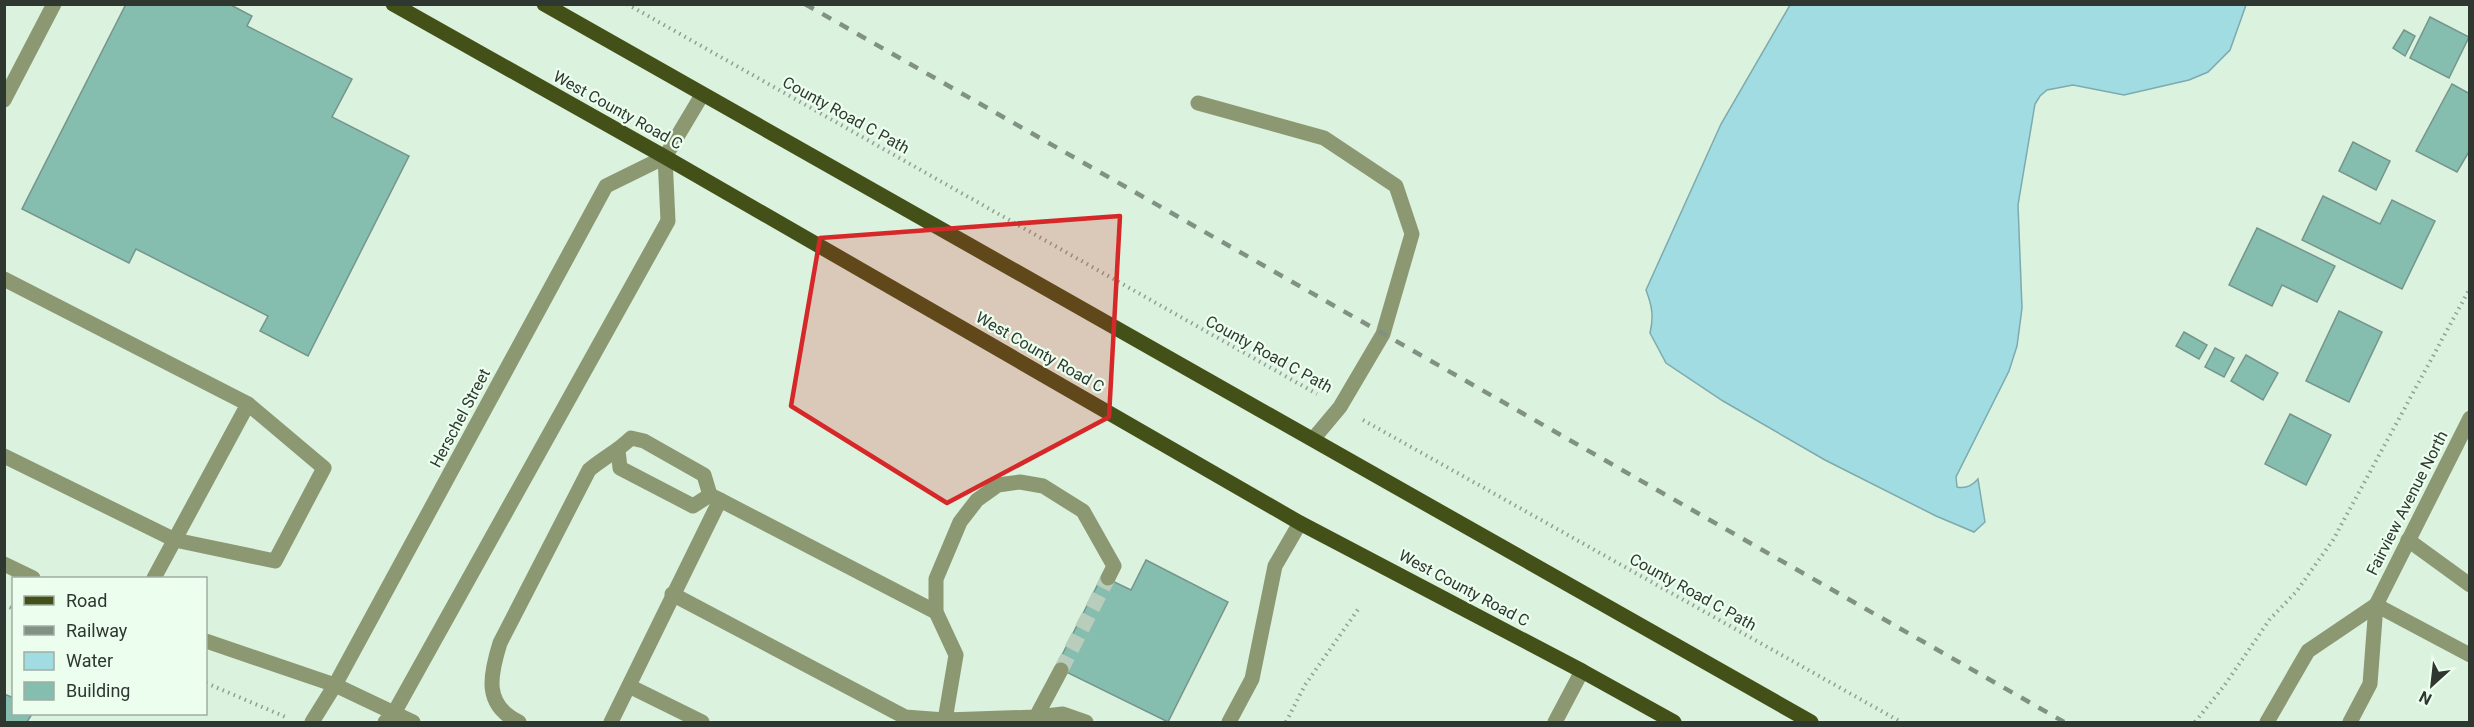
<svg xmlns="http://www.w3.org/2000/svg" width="2474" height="727" viewBox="0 0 2474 727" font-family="Roboto,sans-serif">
<rect width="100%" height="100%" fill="#dbf2de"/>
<path fill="#a0dce2" stroke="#7eaaad" stroke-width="1.5" d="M 1790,5 L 2246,5 L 2230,50 L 2208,72 L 2189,80 L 2124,95 L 2073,85 L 2047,90 L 2040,96 L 2035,104 L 2018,205 L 2022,308 L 2017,346 L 2009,371 L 1956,477 L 1957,487 C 1966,489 1972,486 1978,479 L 1985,522 L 1974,532 L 1936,516 L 1825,460 L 1723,401 L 1666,363 L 1650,333 C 1654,316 1652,306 1646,290 L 1721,124 Z"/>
<g fill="#85bdaf" stroke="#76958c" stroke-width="1.5">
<polygon points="126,4 229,4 252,16 247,26 352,79 332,117 409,156 308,356 260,331 268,316 136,249 129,263 22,209"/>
<polygon points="2430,17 2469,37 2449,78 2410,58"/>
<polygon points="2404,30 2415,36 2405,56 2393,48"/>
<polygon points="2452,84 2470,94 2470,150 2457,172 2416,151"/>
<polygon points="2353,142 2390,161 2376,190 2339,171"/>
<polygon points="2323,196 2380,224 2392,200 2435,221 2402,289 2302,240"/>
<polygon points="2257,228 2335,266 2317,302 2282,285 2272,306 2229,285"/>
<polygon points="2339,311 2382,332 2349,402 2306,381"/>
<polygon points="2184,332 2207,345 2199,359 2176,346"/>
<polygon points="2215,348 2234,358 2224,377 2205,367"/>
<polygon points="2246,355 2278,373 2263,400 2231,381"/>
<polygon points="2290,414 2331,435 2306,485 2265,464"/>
<polygon points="1146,560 1228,602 1168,722 1056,667 1102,576 1131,590"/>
<polygon points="4,694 14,698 14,714 32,714 27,722 4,722"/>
</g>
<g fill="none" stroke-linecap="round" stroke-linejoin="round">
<polyline stroke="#b8cdbb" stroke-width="15" stroke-dasharray="15 8" stroke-linecap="butt" points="1061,670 1108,578"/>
<g stroke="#90a193" stroke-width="4" stroke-dasharray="1.5 4.5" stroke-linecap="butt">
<polyline points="627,4 1317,394"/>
<polyline points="1363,420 1901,722"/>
<polyline points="4,605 14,609"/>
<polyline points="206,683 288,718"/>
<polyline points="1286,722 1305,685 1359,608"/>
<polyline points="2195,722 2224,686 2270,619 2296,592 2333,540 2470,288"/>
</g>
<g stroke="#8c9872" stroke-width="15">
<polyline points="4,100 54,4"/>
<polyline points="1198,103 1324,138 1396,186 1412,234 1383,334 1340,407 1314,438"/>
<polyline points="4,279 248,404 154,578"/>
<polyline points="4,456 175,540 275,561 324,468 248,404"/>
<polyline points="720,500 936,612"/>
<polyline points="2408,540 2470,585"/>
<polyline points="4,564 33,578"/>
<polyline points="672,594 905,717 945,720 956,655 936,612 936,579 960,522 977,500 998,485 1020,482 1043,486 1083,511 1114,566 1108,578"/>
<polyline points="2376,605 2470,655"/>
<polyline points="206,641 335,685 413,722"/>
<polyline points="629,686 702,722"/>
<polyline points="1036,717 1063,714 1086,722"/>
<polyline points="312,722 335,685 606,186 665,157 702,95"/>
<polyline points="385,722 394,713 668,221 665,157"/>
<path d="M 519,722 C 483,705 490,675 500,643 L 589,470 C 603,458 618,451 631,438 L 644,441 L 704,475 L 710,495 L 693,506 L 620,468 L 618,450"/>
<polyline points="611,722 720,500 710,495"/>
<polyline points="944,722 945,720 1036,717 1061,670"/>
<polyline points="1229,722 1252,679 1275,566 1300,523"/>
<polyline points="1555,722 1582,671"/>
<polyline points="2267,722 2308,651 2376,605"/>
<polyline points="2350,722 2370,684 2376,605 2470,418"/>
</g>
<g stroke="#435118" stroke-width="15">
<polyline points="393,4 665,157 1300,523 1582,671 1674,722"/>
<polyline points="544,4 1811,722"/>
</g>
<polyline stroke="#819184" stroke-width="4.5" stroke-dasharray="10 10" stroke-linecap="butt" points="805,4 2064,722"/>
</g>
<path fill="#d62828" fill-opacity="0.2" stroke="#d62828" stroke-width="4.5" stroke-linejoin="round" d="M 1120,216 L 1109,417 L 947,503 L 791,406 L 820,238 Z"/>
<g text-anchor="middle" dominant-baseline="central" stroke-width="4.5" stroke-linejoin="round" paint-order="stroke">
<g font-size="16" fill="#2e3730" stroke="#ecfeee">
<text transform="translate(618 110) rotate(29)">West County Road C</text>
<text transform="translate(846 115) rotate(29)">County Road C Path</text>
<text transform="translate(1040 352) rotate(30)">West County Road C</text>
<text transform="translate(1269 354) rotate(29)">County Road C Path</text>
<text transform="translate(460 418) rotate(-62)">Herschel Street</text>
<text transform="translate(2407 503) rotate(-63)">Fairview Avenue North</text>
<text transform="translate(1464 588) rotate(28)">West County Road C</text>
<text transform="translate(1693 592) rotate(29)">County Road C Path</text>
</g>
</g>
<rect width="2474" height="727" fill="none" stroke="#2e3730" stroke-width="12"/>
<rect x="12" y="577" width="195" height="138" fill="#ecfeee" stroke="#a0aea2" stroke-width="1.5"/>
<rect x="24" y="596" width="30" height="9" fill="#435118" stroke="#a0aea2" stroke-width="1.5"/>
<text x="66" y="607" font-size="18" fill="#2e3730">Road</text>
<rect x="24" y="626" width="30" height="9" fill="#819184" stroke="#a0aea2" stroke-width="1.5"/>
<text x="66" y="637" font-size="18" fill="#2e3730">Railway</text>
<rect x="24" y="652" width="30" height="18" fill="#a0dce2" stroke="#a0aea2" stroke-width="1.5"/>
<text x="66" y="667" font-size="18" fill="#2e3730">Water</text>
<rect x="24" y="682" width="30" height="18" fill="#85bdaf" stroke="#a0aea2" stroke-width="1.5"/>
<text x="66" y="697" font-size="18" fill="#2e3730">Building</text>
<g transform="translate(2432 685) rotate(207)" stroke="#ecfeee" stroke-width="4.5" paint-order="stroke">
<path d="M0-4.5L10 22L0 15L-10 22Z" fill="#2e3730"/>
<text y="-9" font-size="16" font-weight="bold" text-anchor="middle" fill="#2e3730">N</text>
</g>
</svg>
